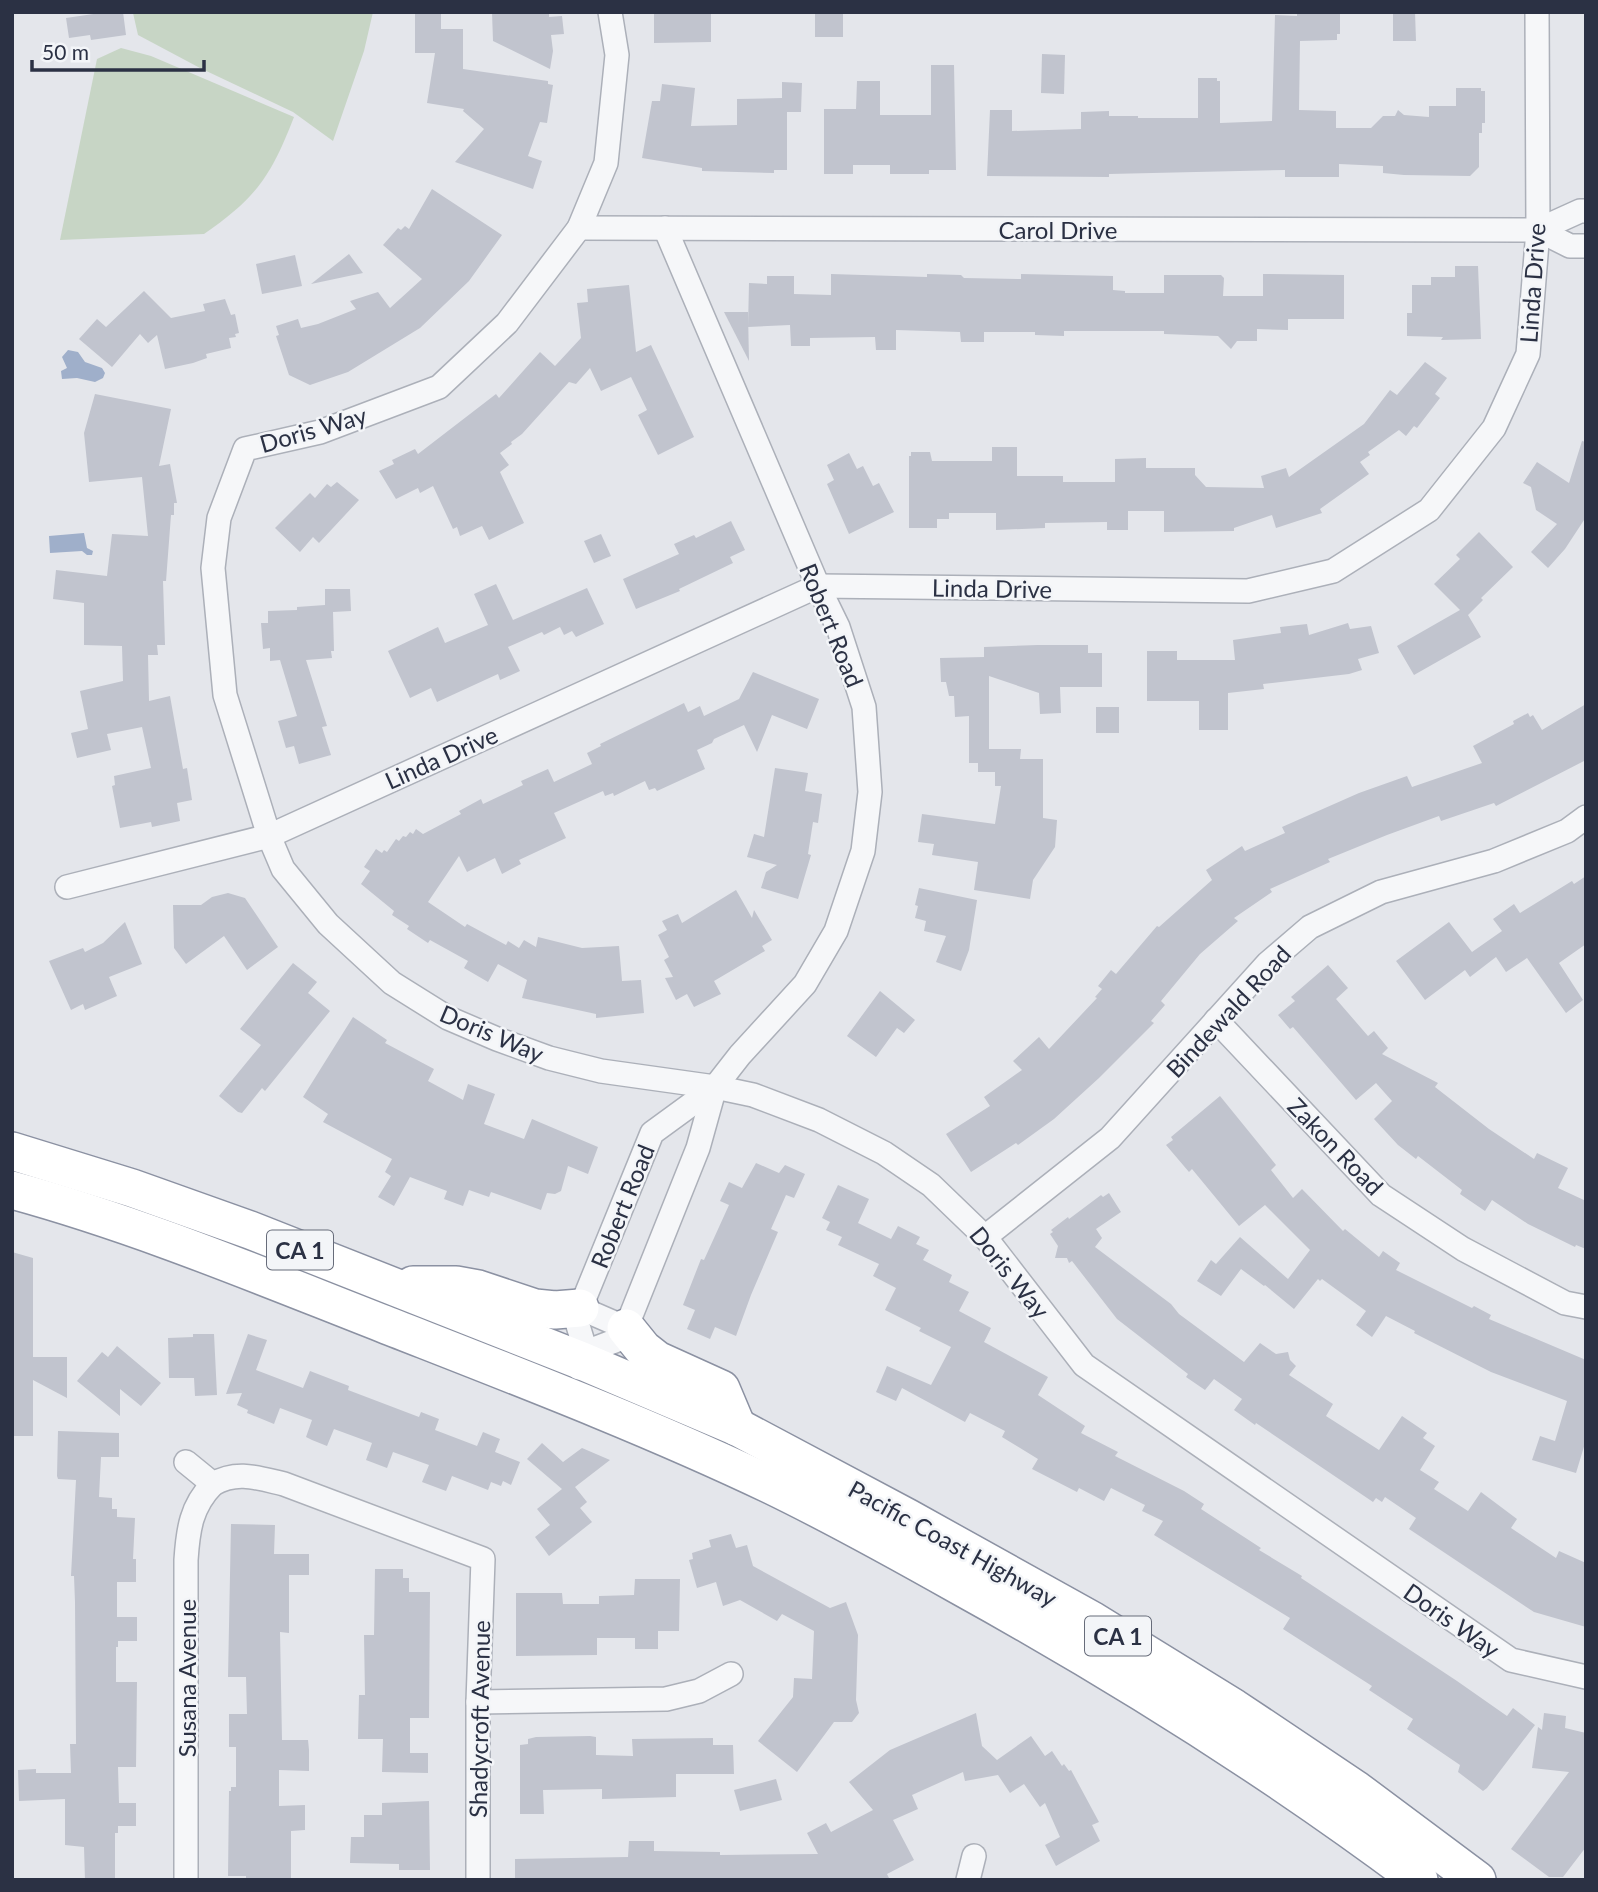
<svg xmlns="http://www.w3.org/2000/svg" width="1598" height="1892" viewBox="0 0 1598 1892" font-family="Lato,sans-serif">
<rect width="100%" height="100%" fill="#e4e6eb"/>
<g fill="#c7d5c5">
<polygon points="373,12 364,51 333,141 293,112 200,68 138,35 133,13"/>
<path d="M 121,48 L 151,56 L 294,117 C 271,176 257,197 204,234 L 60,240 L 97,59 Z"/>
</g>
<g fill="#9fafca">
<polygon points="68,350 78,352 85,362 102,368 105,373 103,378 95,382 77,378 62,379 61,371 67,368 62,357"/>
<polygon points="84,533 87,548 93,551 92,555 87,555 82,551 50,553 49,536"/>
</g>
<g fill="#c1c4ce">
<polygon points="107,12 123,12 126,35 91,40 90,35 69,38 66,18"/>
<polygon points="415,12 441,12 441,29 463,29 463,69 548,81 548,84 553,85 547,123 540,122 528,156 542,161 533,189 455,162 484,129 463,111 464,109 427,103 435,53 415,53"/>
<polygon points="492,12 549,12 549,17 562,16 564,34 551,35 553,51 550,69 493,41"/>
<polygon points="654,12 711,12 711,42 654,43"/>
<polygon points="815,12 843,13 843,37 815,37"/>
<polygon points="1297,12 1340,12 1340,34 1337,34 1337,40 1300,41 1299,110 1336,111 1336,128 1371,128 1383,116 1395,116 1398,110 1404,115 1429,117 1429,106 1456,106 1456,88 1481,88 1481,91 1485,91 1485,123 1482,123 1482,133 1479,133 1479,167 1470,176 1404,175 1383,173 1383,166 1339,164 1339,177 1285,177 1285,170 1109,174 1109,177 987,176 990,110 1012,110 1012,131 1081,129 1081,112 1109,111 1109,116 1138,116 1138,118 1198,118 1198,78 1217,78 1217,81 1220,81 1220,123 1272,121 1275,15 1297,16"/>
<polygon points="1393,12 1415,12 1416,41 1393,41"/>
<polygon points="1042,54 1065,55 1064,94 1041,93"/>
<polygon points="931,65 954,65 956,170 929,170 929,174 890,174 890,165 853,165 853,174 824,174 824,109 856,109 857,81 880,81 880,115 931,115"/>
<polygon points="782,82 802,83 801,112 787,112 787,170 774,170 774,173 702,171 702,168 642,158 652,101 660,101 662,84 695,88 691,126 737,125 737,99 782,98"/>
<polygon points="432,189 502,235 469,281 420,328 348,372 310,385 289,375 276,336 279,335 276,326 298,319 301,328 318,324 356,309 350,301 378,292 390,308 422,279 383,245 398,228 401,230 405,226 409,229"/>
<polygon points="349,254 363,273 311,284"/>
<polygon points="295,255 302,286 262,294 256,264"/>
<polygon points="1455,266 1478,266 1481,339 1441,340 1443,337 1407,336 1407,313 1412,313 1412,285 1431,285 1431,277 1455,277"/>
<polygon points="831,274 927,277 927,274 961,275 964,278 1021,279 1021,274 1113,276 1113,290 1125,291 1125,293 1164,293 1164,275 1221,275 1224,278 1223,296 1263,296 1263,274 1344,275 1344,319 1288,319 1288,330 1257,329 1257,341 1237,341 1231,349 1218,336 1164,334 1164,331 1064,331 1064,336 1035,335 1035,332 984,332 984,342 961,342 960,332 896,330 896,350 876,350 875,337 810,338 810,346 791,346 790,325 748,327 749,283 767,284 767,276 794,276 794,294 831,295"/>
<polygon points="629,285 636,352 651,345 694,437 658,455 638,415 647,410 631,377 601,391 590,368 576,384 569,382 522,434 511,442 512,444 500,453 509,465 500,472 524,523 489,540 482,526 460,536 457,527 453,529 433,486 420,493 418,488 396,499 379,471 394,464 392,460 415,449 418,454 496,394 499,398 540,352 555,366 581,338 577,303 588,302 587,289"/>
<polygon points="144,291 171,318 205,311 203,304 225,299 231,315 235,314 239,333 235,334 236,337 229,338 231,348 206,354 207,358 193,363 165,369 157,335 148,343 140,334 112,367 79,339 97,319 106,327"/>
<polygon points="724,312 748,312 749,361"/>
<polygon points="1425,362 1447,378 1435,394 1440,398 1417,428 1414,426 1406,436 1399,430 1368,452 1370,455 1360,462 1369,474 1320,509 1322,513 1276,528 1272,515 1234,528 1234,531 1164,532 1164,511 1128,511 1128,530 1107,530 1107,522 1045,523 1045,528 996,530 996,513 949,513 949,519 937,519 937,528 909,528 909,456 911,456 911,452 930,452 932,461 992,461 992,447 1017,447 1017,476 1063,476 1063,482 1115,482 1115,459 1146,458 1146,468 1195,468 1195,475 1206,487 1264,488 1261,476 1286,468 1289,477 1364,424 1390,390 1397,395"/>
<polygon points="95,394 171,409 159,466 170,464 177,503 174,503 174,515 171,515 166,581 163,581 165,645 157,645 158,655 148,655 149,701 170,696 183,769 187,768 192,800 177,803 180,821 152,827 151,822 120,828 112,786 115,785 114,776 151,768 142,727 107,734 111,750 77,758 71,733 88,729 80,691 123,681 122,646 84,645 84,603 53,599 56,570 107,576 112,534 148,536 142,477 89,482 84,433"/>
<polygon points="1582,441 1586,442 1586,517 1565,549 1548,568 1531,552 1557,524 1536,510 1531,487 1523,483 1537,462 1569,483"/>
<polygon points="849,453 857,469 863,466 873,486 879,483 894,512 849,534 827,484 834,480 827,465"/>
<polygon points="337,482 359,500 319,543 313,537 300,552 275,528 310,493 315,498 327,484 331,487"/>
<polygon points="731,521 745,550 730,557 733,563 679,589 680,591 636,609 623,579 679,554 674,544 694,535 696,538"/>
<polygon points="1479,532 1513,567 1481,598 1483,600 1468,615 1481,637 1414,675 1397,646 1460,610 1434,584 1460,559 1456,555"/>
<polygon points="601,534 611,556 594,563 584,541"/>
<polygon points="496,584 513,620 587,588 604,624 576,637 572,631 564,635 560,627 544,635 542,632 508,647 520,671 500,680 498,674 437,702 431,688 410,698 388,651 438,627 445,643 488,625 474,594"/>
<polygon points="325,589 350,589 351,611 333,612 334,651 331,651 332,658 306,660 327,726 322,727 331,755 299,764 294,746 286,748 278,721 297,716 280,660 270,661 270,648 263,649 261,623 268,623 268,611 297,610 297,607 325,605"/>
<polygon points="1348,623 1350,629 1371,626 1379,653 1358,659 1362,670 1349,674 1263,684 1264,689 1228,693 1228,730 1199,730 1199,701 1147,701 1147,651 1177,651 1177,660 1235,660 1233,640 1281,633 1280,627 1307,624 1309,635"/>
<polygon points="1038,645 1088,645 1088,653 1102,653 1102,687 1060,687 1061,713 1040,714 1039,693 989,676 989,749 1021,749 1020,759 1043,759 1043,818 1057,820 1055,847 1033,880 1030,899 974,890 978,862 932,855 934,844 918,842 922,814 995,824 1001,786 995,786 995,772 978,772 978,763 969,763 969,716 955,717 954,696 949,696 946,682 941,682 940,658 984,657 984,647"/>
<polygon points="753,672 819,699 807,729 772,715 757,752 744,725 714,739 712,743 697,750 705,769 657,791 655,788 649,790 645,781 614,796 613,793 605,796 603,791 554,813 566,838 519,860 521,864 502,874 495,858 467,872 459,856 428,902 465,927 467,924 506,945 508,941 519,948 524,940 536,947 538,937 582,948 619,946 622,981 641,980 644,1013 596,1018 596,1014 522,998 527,980 498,964 488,982 464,968 468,961 430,940 428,943 407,929 409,926 392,915 394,911 361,884 370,871 364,867 376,849 382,853 384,850 387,852 396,839 399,841 403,836 406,837 410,832 413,834 416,829 423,834 461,814 459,811 481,799 483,804 523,785 521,781 548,769 554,782 592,764 587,753 601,746 600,744 684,703 688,712 700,706 704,716 739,699"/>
<polygon points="1586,704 1586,760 1496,806 1494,803 1441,821 1439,816 1387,835 1328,859 1330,862 1270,889 1272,892 1234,918 1238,921 1200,954 1161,1001 1165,1005 1151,1021 1154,1023 1099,1078 1054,1119 1018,1145 1016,1143 971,1172 946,1134 990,1106 984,1097 1022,1070 1013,1061 1039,1037 1049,1049 1097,998 1095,997 1102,989 1098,986 1111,970 1116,974 1157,926 1159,927 1212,880 1206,870 1242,846 1245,851 1285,833 1282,827 1359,793 1407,776 1412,787 1482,763 1473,746 1514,724 1513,721 1528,713 1530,717 1533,715 1542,730"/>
<rect x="1096" y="707" width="23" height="26"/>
<polygon points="775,768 808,773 805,791 822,794 818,823 813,822 808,854 811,855 798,899 761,888 766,872 777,865 747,857 754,834 764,837"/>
<polygon points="1586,876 1586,944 1559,963 1583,1000 1566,1013 1527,958 1506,972 1496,957 1470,977 1465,970 1425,1000 1396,961 1449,922 1472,952 1502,931 1493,919 1514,904 1520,913 1572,881 1574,884"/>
<polygon points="919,888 977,900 969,950 961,971 936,962 946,936 924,931 926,921 915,918 918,906 915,905"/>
<polygon points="736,890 752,918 754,910 772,940 762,946 765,951 714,981 721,994 694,1007 687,994 676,1000 665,978 673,977 664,960 669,957 658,935 667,930 662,921 678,914 682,923"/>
<polygon points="228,893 245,898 278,947 247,970 224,936 186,964 174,948 173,905 201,905 212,897"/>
<polygon points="125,922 142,964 109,977 117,996 85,1010 83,1004 71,1010 49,961 83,948 85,952 103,943"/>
<polygon points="293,963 317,982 308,993 330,1011 265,1091 262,1088 242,1113 238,1112 219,1096 261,1045 240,1029"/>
<polygon points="1328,965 1348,988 1336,999 1368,1036 1374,1031 1388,1048 1382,1054 1438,1083 1435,1087 1489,1129 1534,1159 1537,1153 1568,1168 1558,1188 1586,1201 1586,1249 1576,1245 1575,1247 1528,1224 1492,1200 1485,1211 1460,1194 1462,1190 1418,1156 1416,1159 1398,1145 1374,1119 1392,1101 1376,1083 1356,1100 1293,1027 1290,1029 1278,1015 1295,1001 1291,997"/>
<polygon points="880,991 915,1020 904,1033 897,1028 876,1057 847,1036"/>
<polygon points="353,1017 387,1040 385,1043 434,1069 428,1081 463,1100 468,1084 495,1094 484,1124 524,1139 532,1119 598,1147 588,1174 568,1166 561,1191 555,1194 547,1193 541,1210 491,1192 489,1197 469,1190 463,1206 444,1199 447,1191 410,1177 394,1206 378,1197 391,1176 385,1172 392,1159 323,1122 328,1114 303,1097"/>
<polygon points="1220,1096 1276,1165 1271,1170 1293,1198 1302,1189 1343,1231 1345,1229 1379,1257 1383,1251 1400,1263 1396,1270 1472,1308 1474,1306 1491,1315 1489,1319 1586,1360 1586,1440 1576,1473 1532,1460 1540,1436 1555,1441 1567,1401 1491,1372 1414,1333 1415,1331 1386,1316 1372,1337 1356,1325 1366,1311 1322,1279 1320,1281 1318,1279 1294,1309 1265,1285 1264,1286 1241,1269 1221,1296 1197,1281 1211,1260 1216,1264 1240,1237 1288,1279 1310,1250 1265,1205 1239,1226 1192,1169 1189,1172 1166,1145 1173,1140 1171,1137"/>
<polygon points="756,1163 779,1173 785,1165 805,1174 794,1198 786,1195 771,1229 778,1232 751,1295 736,1336 715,1327 710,1339 687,1329 695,1310 683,1305 701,1259 704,1260 729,1205 720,1201 729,1182 742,1188"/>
<polygon points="838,1185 869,1199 858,1223 891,1239 898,1226 920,1237 916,1244 929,1250 923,1260 952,1275 949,1282 969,1292 959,1311 991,1328 984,1342 1048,1377 1038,1395 1085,1426 1081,1433 1118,1452 1115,1456 1184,1491 1204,1504 1201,1509 1261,1548 1259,1550 1302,1576 1301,1578 1457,1681 1507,1716 1513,1708 1535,1725 1487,1788 1483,1791 1458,1772 1460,1765 1407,1729 1413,1719 1369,1690 1372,1686 1283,1629 1290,1618 1154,1535 1163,1521 1142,1511 1145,1505 1111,1488 1104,1501 1079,1488 1077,1492 1032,1469 1038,1459 1002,1437 1005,1431 970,1413 965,1422 902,1388 896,1401 876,1392 887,1366 931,1385 951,1347 919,1331 921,1328 885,1310 896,1288 873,1276 879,1264 838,1245 842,1237 826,1230 830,1222 822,1218"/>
<polygon points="1109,1193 1121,1212 1096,1229 1102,1238 1095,1247 1171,1304 1179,1314 1244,1362 1260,1343 1276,1354 1288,1352 1290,1360 1296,1366 1289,1375 1333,1404 1326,1416 1379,1450 1402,1416 1427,1433 1423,1438 1435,1446 1420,1470 1439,1482 1434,1489 1468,1511 1481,1492 1517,1519 1511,1528 1556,1558 1559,1551 1586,1563 1586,1627 1534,1612 1472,1571 1409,1529 1416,1518 1385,1497 1382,1502 1376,1498 1373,1502 1256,1423 1255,1425 1234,1410 1242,1399 1214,1379 1205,1390 1186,1377 1188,1374 1117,1319 1072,1261 1069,1263 1067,1258 1055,1258 1058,1246 1050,1234 1053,1232 1051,1230 1068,1217 1069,1219 1101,1195 1103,1197"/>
<polygon points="12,1252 33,1258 33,1357 67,1357 67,1398 33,1380 33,1436 12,1436"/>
<polygon points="193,1334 214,1334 217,1395 195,1396 194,1378 169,1378 168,1338 193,1337"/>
<polygon points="248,1334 267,1340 256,1370 303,1388 310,1371 349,1386 348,1390 419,1417 421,1412 439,1419 435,1430 477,1446 483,1432 500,1439 495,1452 520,1462 511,1485 503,1481 501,1486 491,1482 488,1490 452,1476 446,1491 422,1482 429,1465 393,1452 387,1468 366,1460 372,1443 334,1429 327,1446 312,1440 306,1437 312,1420 280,1408 274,1424 247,1413 248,1410 237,1405 242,1393 226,1394"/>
<polygon points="117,1346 161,1383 141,1406 120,1389 120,1416 77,1381 102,1352 108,1357"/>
<polygon points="58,1431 119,1433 119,1457 101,1457 99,1497 112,1498 112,1509 117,1509 117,1517 135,1518 133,1559 136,1559 136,1582 117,1582 117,1617 137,1617 137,1641 118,1641 118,1647 116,1647 116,1682 137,1682 136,1767 118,1767 119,1803 136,1803 136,1826 118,1826 118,1833 115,1833 115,1880 85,1880 84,1847 65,1845 65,1799 19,1801 18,1770 36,1769 36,1773 71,1773 70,1744 76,1744 75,1602 74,1576 71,1576 76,1480 58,1479 57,1476"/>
<polygon points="542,1443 563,1462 582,1448 610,1460 575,1487 587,1502 580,1508 592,1522 549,1556 535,1537 550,1525 537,1509 562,1489 527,1459"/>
<polygon points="231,1524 275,1525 274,1554 309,1554 309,1575 289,1575 289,1633 280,1632 282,1740 308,1740 309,1750 309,1771 279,1770 279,1806 305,1805 305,1830 291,1831 291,1880 246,1880 246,1876 228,1876 229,1791 231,1791 231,1787 236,1787 236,1747 229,1747 229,1714 247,1714 246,1677 228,1677"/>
<polygon points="731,1534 736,1548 747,1545 753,1566 830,1608 846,1602 858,1635 856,1700 859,1713 852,1722 834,1722 797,1772 758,1741 793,1697 794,1678 812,1679 814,1631 782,1614 777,1621 740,1600 723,1606 716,1582 697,1588 689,1560 693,1559 692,1553 711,1547 709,1540"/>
<polygon points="375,1569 403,1569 403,1578 409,1578 409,1592 430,1592 429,1718 410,1718 410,1753 428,1753 428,1773 382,1772 383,1739 358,1739 359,1695 365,1695 364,1635 374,1635"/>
<polygon points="635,1579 680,1579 679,1631 658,1631 658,1649 635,1649 635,1638 597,1638 597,1655 516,1656 516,1593 562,1593 563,1604 599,1604 599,1596 634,1595"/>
<polygon points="976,1713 982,1746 997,1760 1031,1736 1045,1756 1052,1751 1062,1766 1064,1764 1069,1771 1071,1770 1099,1822 1092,1825 1100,1841 1056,1866 1045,1845 1060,1837 1045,1803 1040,1807 1024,1784 1010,1793 998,1775 965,1781 963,1772 912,1795 918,1809 893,1820 914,1860 887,1874 890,1880 515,1880 515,1859 628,1857 629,1841 654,1841 654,1851 720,1852 720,1855 818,1854 807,1833 826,1823 831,1832 873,1810 849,1782 890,1750"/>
<polygon points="1544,1713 1566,1716 1565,1728 1586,1733 1586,1847 1563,1877 1549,1877 1511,1849 1569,1772 1532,1768 1538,1727 1542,1730"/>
<polygon points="590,1736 596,1737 596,1755 633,1756 632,1739 713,1738 713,1745 733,1745 734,1774 676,1774 676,1797 602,1799 602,1789 543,1790 544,1814 520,1814 520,1745 528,1744 528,1739 536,1737"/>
<polygon points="776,1779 782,1800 740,1811 734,1790"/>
<polygon points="429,1801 430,1870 399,1870 399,1864 350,1863 351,1837 364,1837 364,1815 382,1815 382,1803"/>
</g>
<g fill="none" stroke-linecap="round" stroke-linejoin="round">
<g stroke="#acb0b9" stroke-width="26">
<g id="minor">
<polyline points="610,12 617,55 606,163 579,228 507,323 439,387 320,432 245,449 219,518 213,568 225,695 269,836 283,869 328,924 392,983 448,1018 497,1039 549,1058 601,1071 715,1087 753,1095 819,1120 884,1153 931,1185 985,1237 1084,1365 1511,1660 1586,1677"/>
<polyline points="579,228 1538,230 1580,211 1586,211"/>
<polyline points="1538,230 1570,246 1586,246"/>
<polyline points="67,887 269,836 818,586 1248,591 1333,571 1429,510 1494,428 1528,354 1538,230 1537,12"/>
<polyline points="1216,1020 1381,1195 1463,1249 1565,1303 1586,1307"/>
<polyline points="985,1237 1110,1138 1268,963 1310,927 1381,892 1494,861 1567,831 1586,817"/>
<polyline points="580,1308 626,1328"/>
<polyline points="586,1352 620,1339 626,1328 698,1148 715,1087"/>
<polyline points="579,1368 586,1352 576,1319 652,1133 715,1087 740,1055 805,984 836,931 863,851 870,792 864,707 838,627 818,586 665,228"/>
<path d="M 186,1462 L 213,1484 C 237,1470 258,1478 284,1484 L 483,1559 L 478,1702 L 478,1880"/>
<polyline points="478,1702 666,1699 699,1691 731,1674"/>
<path d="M 186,1880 L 186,1560 C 188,1530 191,1506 213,1484"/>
<polyline points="968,1880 974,1856"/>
</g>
</g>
<g stroke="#8b91a2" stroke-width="40">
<g id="trunk">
<polyline points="12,1151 132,1188 250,1230 582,1361 737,1427 908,1518 1093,1621 1234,1708 1355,1789 1477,1880"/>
<path d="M 12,1190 C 140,1225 261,1276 384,1324 C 514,1375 645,1425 771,1485 C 835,1516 898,1551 960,1586 C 1121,1675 1271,1769 1419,1880"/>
<polyline points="413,1285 456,1285 478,1289 535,1308 555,1310 580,1308"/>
<polyline points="626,1328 643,1349 657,1360 721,1389 737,1427"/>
</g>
</g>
<use href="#minor" stroke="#f6f7f9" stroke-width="23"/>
<use href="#trunk" stroke="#fff" stroke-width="37"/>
</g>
<g text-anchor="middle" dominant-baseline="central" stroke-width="5" stroke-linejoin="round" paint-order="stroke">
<g fill="#f3f5f8" stroke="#676c7a" stroke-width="2">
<rect x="267" y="1230.5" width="66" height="39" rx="5"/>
<rect x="1085" y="1616.5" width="66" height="39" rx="5"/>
</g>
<g font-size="23" font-weight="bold" fill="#2b3144">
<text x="300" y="1250">CA 1</text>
<text x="1118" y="1636">CA 1</text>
</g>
<g font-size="24" fill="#2b3144" stroke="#f3f5f8">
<text x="1058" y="229">Carol Drive</text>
<text transform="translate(1532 283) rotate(-86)">Linda Drive</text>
<text transform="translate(313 429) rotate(-16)">Doris Way</text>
<text transform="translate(992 588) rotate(1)">Linda Drive</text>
<text transform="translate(832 625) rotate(68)">Robert Road</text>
<text transform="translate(441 757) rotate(-24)">Linda Drive</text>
<text transform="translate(1228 1011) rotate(-47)">Bindewald Road</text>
<text transform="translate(492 1033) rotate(23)">Doris Way</text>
<text transform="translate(1336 1146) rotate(46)">Zakon Road</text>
<text transform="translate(622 1206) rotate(-68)">Robert Road</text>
<text transform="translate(1010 1272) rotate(51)">Doris Way</text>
<text transform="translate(953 1543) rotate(29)">Pacific Coast Highway</text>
<text transform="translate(1452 1620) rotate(35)">Doris Way</text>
<text transform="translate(186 1678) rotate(-90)">Susana Avenue</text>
<text transform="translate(479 1719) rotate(-89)">Shadycroft Avenue</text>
</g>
</g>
<rect width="1598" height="1892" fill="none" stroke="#2b3144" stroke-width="28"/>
<path d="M32 60v10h172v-10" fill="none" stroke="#2b3144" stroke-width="3.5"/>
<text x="42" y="60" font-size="21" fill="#2b3144" stroke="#f3f5f8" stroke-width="5" paint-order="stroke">50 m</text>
</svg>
